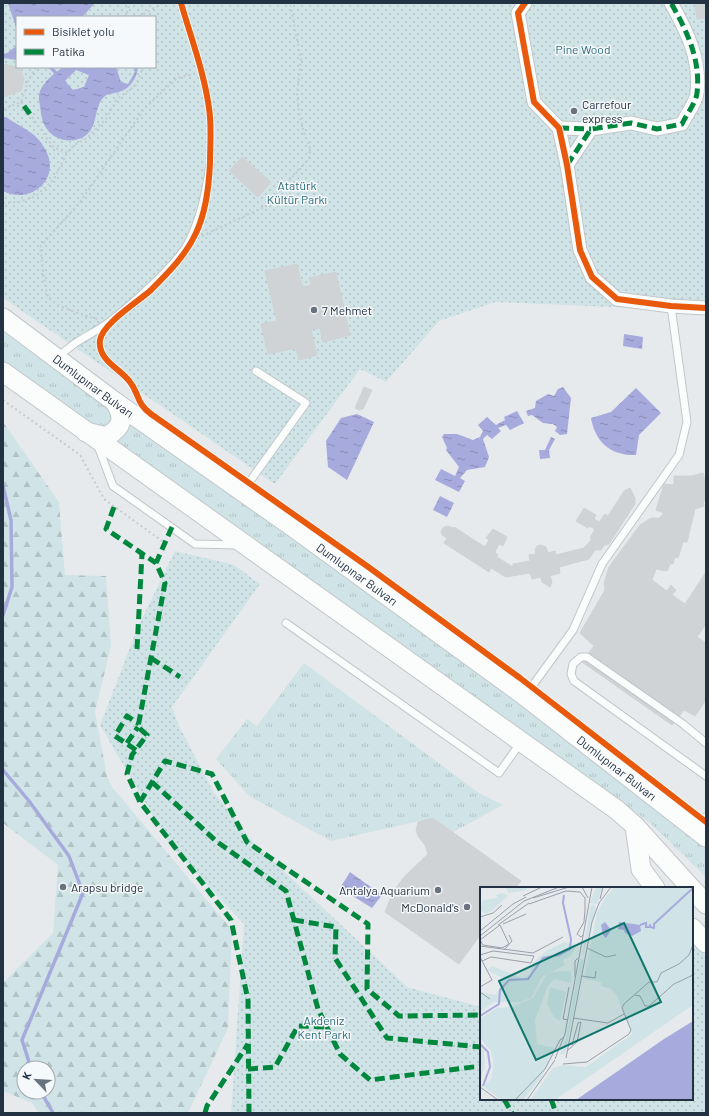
<svg xmlns="http://www.w3.org/2000/svg" width="709" height="1116" viewBox="0 0 709 1116" font-family="Barlow,sans-serif">
<defs>
<pattern id="grass-tufts" width="24" height="20" patternUnits="userSpaceOnUse"><rect width="24" height="20" fill="#d0e3e6"/><path d="M3 7l-1-3M5 7V3M7 7l1-3M15 17l-1-3M17 17v-4M19 17l1-3" fill="none" stroke="#b2c3c6"/></pattern>
<pattern id="forest-firs" width="22" height="20" patternUnits="userSpaceOnUse"><rect width="22" height="20" fill="#d0e3e6"/><path d="M5 1l3.5 6h-7zM16 11l3.5 6h-7z" fill="#b2c3c6"/></pattern>
<pattern id="park-dots" width="8" height="8" patternUnits="userSpaceOnUse"><rect width="8" height="8" fill="#d0e3e6"/><path d="M2 2h.1M6 6h.1" fill="none" stroke="#b2c3c6" stroke-width="1.8" stroke-linecap="round"/></pattern>
<pattern id="water-ripples" width="26" height="14" patternUnits="userSpaceOnUse"><rect width="26" height="14" fill="#a7aadc"/><path d="M2 4q2-2 4 0t4 0M15 11q2-2 4 0t4 0" fill="none" stroke="#888bb4"/></pattern>
</defs>
<rect width="100%" height="100%" fill="#e7eaed"/>
<g fill="url(#grass-tufts)">
<polygon points="3,328 112,409 114,417 109,427 92,426 3,364"/>
<polygon points="132,420 476,670 706,843 706,877 649,822 302,574 114,444"/>
<polygon points="304,663 479,793 503,805 453,832 433,818 331,841 249,796 216,759 247,719 257,726"/>
</g>
<path fill="url(#forest-firs)" fill-rule="evenodd" d="M 3,422 L 59,502 L 65,575 L 106,576 L 111,646 L 95,712 L 107,776 L 112,787 L 232,930 L 228,1028 L 188,1113 L 39,1113 L 32,1103 L 3,1091 L 3,983 L 53,933 L 58,865 L 3,823 ZM 24,1068 L 48,1068 L 48,1092 L 24,1092 Z"/>
<g fill="url(#park-dots)" fill-rule="evenodd">
<path d="M 3,3 L 706,3 L 706,311 L 495,302 L 439,321 L 386,382 L 360,369 L 275,484 L 3,298 ZM 17,17 L 155,17 L 155,67 L 17,67 Z"/>
<polygon points="175,551 234,565 260,584 172,707 179,726 213,791 253,842 407,987 481,1007 481,1099 692,1099 692,940 706,957 706,1113 231,1113 244,924 170,845 100,725 138,627"/>
</g>
<g fill="url(#water-ripples)" fill-rule="evenodd">
<polygon points="8,3 95,3 82,17 17,17 17,30"/>
<polygon points="17,43 17,60 3,58 3,53 6,54 15,47"/>
<path d="M 63,67 L 116,67 L 121,82 L 128,84 L 135,72 L 134,67 L 138,67 C 137,78 130,89 119,92 C 114,94 109,93 105,96 C 93,106 99,126 85,136 C 73,144 55,141 47,129 C 42,123 41,114 40,106 C 39,101 38,96 40,91 C 44,81 55,73 63,67 ZM 76,70 L 89,75 L 84,87 L 73,90 L 65,81 Z"/>
<path d="M 3,117 L 6,117 C 23,129 38,132 47,153 C 60,181 28,205 3,191 Z"/>
<polygon points="624,334 643,337 642,349 623,346"/>
<polygon points="563,387 571,398 567,434 560,435 555,431 557,427 553,424 543,423 532,415 528,416 526,411 535,408 536,401 548,394 554,396 558,389"/>
<path d="M 636,388 L 661,413 L 639,435 L 636,455 C 611,456 595,442 591,418 L 611,412 Z"/>
<polygon points="517,411 524,423 510,430 506,425 498,428 501,431 492,439 487,435 483,439 489,457 485,467 467,470 460,478 465,481 459,492 435,480 441,469 455,476 459,467 446,450 447,448 442,437 444,434 457,434 473,440 480,437 483,431 478,425 487,417 496,425 505,420 504,417"/>
<polygon points="357,414 374,422 347,480 328,467 326,441 341,418"/>
<polygon points="551,437 555,439 549,450 550,458 540,459 539,450 545,450"/>
<polygon points="440,496 454,503 447,517 433,510"/>
<polygon points="350,872 382,895 372,908 340,888"/>
</g>
<g fill="none" stroke-linecap="round" stroke-linejoin="round">
<g stroke="#a7aadc" stroke-width="3.5">
<polyline points="50,67 56,73"/>
<polyline points="3,486 11,520 12,587 3,615"/>
<polyline points="3,770 29,801 69,856 83,893 22,1040 31,1068"/>
<polyline points="41,1092 53,1113"/>
</g>
</g>
<g fill="#cfd3d6" stroke="#d0d3d6">
<polygon points="706,3 706,18 697,19 695,4"/>
<polygon points="3,64 20,68 24,79 21,91 3,97"/>
<polygon points="242,157 271,182 258,197 229,171"/>
<polygon points="297,264 302,287 311,285 309,278 336,272 350,335 323,342 320,328 311,330 317,355 299,360 296,348 268,354 261,324 277,321 265,271"/>
<polygon points="364,387 372,390 363,409 359,410 355,408"/>
<polygon points="703,473 706,486 706,500 703,501 704,506 695,509 687,542 683,542 678,558 675,557 673,564 670,564 667,571 656,569 652,580 667,591 671,585 676,590 672,595 685,604 706,572 706,624 697,637 706,643 706,700 695,716 684,710 672,725 582,662 594,646 580,633 605,590 604,583 609,567 640,525 651,518 659,518 664,513 656,510 664,484 674,485 674,476 691,476"/>
<polygon points="630,488 635,498 635,504 609,544 604,545 601,550 595,550 589,559 559,567 560,573 550,576 552,582 550,587 542,582 541,577 532,579 530,573 506,577 491,568 489,572 444,543 447,538 442,535 441,531 444,527 448,526 453,528 454,527 485,547 489,540 486,538 493,529 507,537 503,546 499,544 495,552 498,555 497,557 513,567 513,564 530,561 529,555 536,554 535,550 537,546 541,545 546,547 548,553 555,551 556,555 584,548 592,539 590,538 595,529 589,526 588,528 576,521 584,508 596,515 594,519 599,522 605,514 608,516 624,491"/>
<polygon points="433,818 521,881 515,888 481,888 481,934 459,964 385,912 393,892 404,877 428,854 425,845 418,836 416,830 418,822"/>
</g>
<g fill="none" stroke-linecap="round" stroke-linejoin="round">
<g stroke="#c2c6c9" stroke-width="9">
<g id="lane">
<path d="M 58,358 C 72,342 91,335 108,323 C 129,307 176,266 188,243 C 201,218 206,192 210,164"/>
<polyline points="98,446 113,486 195,544 238,545"/>
<polyline points="243,491 306,403 256,371"/>
<polyline points="286,623 499,773 521,742"/>
<polyline points="525,696 573,630 602,564 679,455 687,422 671,306"/>
<polyline points="706,743 683,724 587,657 581,657 573,664 571,674 574,681 706,776"/>
<polyline points="691,820 700,820 706,817"/>
</g>
</g>
<g stroke="#c2c6c9" stroke-width="15">
<g id="street">
<polyline points="525,3 518,13 534,102 559,128 567,165 580,250 592,277 617,299 671,306 706,308"/>
<polyline points="559,128 591,129"/>
<path d="M 567,165 L 591,129 L 631,123 L 657,129 L 682,124 C 686,115 696,103 697,93 C 701,60 687,31 671,3"/>
</g>
</g>
<g stroke="#c2c7ca" stroke-width="21">
<g id="secondary">
<path id="s1" d="M 3,318 L 115,402 L 293,527 L 525,696 L 706,837"/>
<polyline points="3,372 617,810 635,826 691,888"/>
<path d="M 86,432 L 106,437 C 123,427 125,418 115,402"/>
<polyline points="635,826 641,869 655,888"/>
<polyline points="692,889 706,904"/>
<polyline points="692,928 706,943"/>
</g>
</g>
<g stroke="#c6cacf" stroke-width="2" stroke-dasharray="2 3" stroke-linecap="butt">
<polyline points="124,17 128,11 129,3"/>
<polyline points="129,17 140,16 163,3"/>
<polyline points="21,102 24,106"/>
<polyline points="3,109 21,102 29,79 36,67"/>
<polyline points="32,117 53,147 67,153"/>
<polyline points="3,203 19,202 36,196 54,179 67,153 74,145 87,138 106,119 117,99 136,85 143,67"/>
<polyline points="202,236 266,206 309,159 310,146 304,133 299,112 297,94 301,60 290,3"/>
<path d="M 97,319 C 86,316 56,307 49,298 C 44,292 42,257 40,247 L 80,202 L 144,109 L 177,78 L 201,72"/>
<polyline points="3,400 80,455 104,499 165,543"/>
</g>
<use href="#lane" stroke="#fbfcfc" stroke-width="7"/>
<use href="#street" stroke="#fbfcfc" stroke-width="13"/>
<use href="#secondary" stroke="#fbfcfc" stroke-width="19"/>
<g stroke="#00873e" stroke-width="5" stroke-dasharray="10 5" stroke-linecap="butt">
<polyline points="24,106 32,117"/>
<polyline points="559,128 591,129"/>
<path d="M 567,165 L 591,129 L 631,123 L 657,129 L 682,124 C 686,115 696,103 697,93 C 701,60 687,31 671,3"/>
<polyline points="114,507 106,529 156,563"/>
<polyline points="172,527 156,563 165,583 138,727 147,735 132,755 127,774 140,802 231,920 248,1000 249,1113"/>
<polyline points="137,649 142,554"/>
<polyline points="151,658 180,677"/>
<polyline points="127,743 138,727"/>
<polyline points="136,750 115,736 127,716 139,724"/>
<polyline points="152,782 216,841 286,891 318,1009 340,1054 370,1080 481,1066"/>
<polyline points="140,802 165,761 212,774 247,842 368,924 367,989 399,1016 481,1015"/>
<polyline points="294,920 336,927 335,958 387,1038 481,1047"/>
<polyline points="248,1069 275,1067 298,1026 327,1027"/>
<polyline points="504,1099 512,1113"/>
<polyline points="551,1099 556,1113"/>
<polyline points="205,1113 207,1106 248,1044"/>
</g>
<g stroke="#f6f9fb" stroke-width="8">
<g id="cycleway">
<path d="M 181,3 C 191,38 204,72 209,108 C 212,127 210,144 210,163 C 209,186 206,212 196,233 C 186,255 168,273 151,290 C 138,302 103,323 100,340 C 97,360 121,369 130,382 C 140,395 136,403 151,414 L 367,566 L 520,678 L 706,822"/>
<polyline points="525,3 518,13 534,102 559,128 567,165 580,250 592,277 617,299 671,306 706,308"/>
</g>
</g>
<use href="#cycleway" stroke="#e8590c" stroke-width="6"/>
</g>
<g fill="#68727e" stroke="#f6f9fb" stroke-width="1.5">
<circle cx="574" cy="111" r="4"/>
<circle cx="314" cy="310" r="4"/>
<circle cx="63" cy="887" r="4"/>
<circle cx="438" cy="890" r="4"/>
<circle cx="467" cy="907" r="4"/>
</g>
<g text-anchor="middle" dominant-baseline="central" stroke-width="3" stroke-linejoin="round" paint-order="stroke">
<g font-size="12" fill="#2b6c7b" stroke="#f6f9fb">
<text x="583" y="49">Pine Wood</text>
<text x="297" y="185">Atatürk<tspan x="297" dy="14">Kültür Parkı</tspan></text>
<text x="324" y="1020">Akdeniz<tspan x="324" dy="14">Kent Parkı</tspan></text>
</g>
<g font-size="12" fill="#233242" stroke="#f6f9fb" text-anchor="start">
<text x="582" y="104">Carrefour<tspan x="582" dy="14">express</tspan></text>
<text x="322" y="310">7 Mehmet</text>
<text x="71" y="887">Arapsu bridge</text>
<text x="430" y="890" text-anchor="end">Antalya Aquarium</text>
<text x="459" y="907" text-anchor="end">McDonald's</text>
</g>
<g font-size="12" fill="#233242" stroke="#f6f9fb">
<text stroke="none"><textPath href="#s1" startOffset="113">Dumlupınar Bulvarı</textPath></text>
<text stroke="none"><textPath href="#s1" startOffset="437">Dumlupınar Bulvarı</textPath></text>
<text stroke="none"><textPath href="#s1" startOffset="761">Dumlupınar Bulvarı</textPath></text>
</g>
</g>
<g transform="translate(480 887)">
<rect width="213" height="213" fill="#e7eaed"/>
<path d="M 116,0 L 122,0 L 117,17 L 110,16 ZM 22,6 L 28,8 L 13,23 L 6,27 L 0,23 L 3,13 L 18,11 L 16,8 ZM 113,17 L 116,21 L 102,71 L 110,20 ZM 100,72 L 104,73 L 85,167 L 80,167 L 86,151 ZM 70,100 L 86,105 L 80,134 L 74,130 L 67,117 Z" fill="#d0e3e6"/>
<path d="M 84,55 L 97,58 L 91,69 L 83,73 L 85,78 L 62,90 L 52,110 L 41,115 L 14,115 L 0,125 L 0,105 L 16,108 L 22,97 L 22,91 L 7,83 L 12,79 L 42,91 L 50,88 L 53,76 L 66,64 Z" fill="#d0e3e6"/>
<path d="M 26,0 L 50,0 L 44,4 L 28,6 ZM 134,0 L 213,0 L 213,118 L 75,213 L 50,213 L 73,181 L 83,178 L 106,180 L 152,147 L 136,107 L 131,102 L 121,99 L 121,95 L 104,92 L 117,26 L 125,11 ZM 91,84 L 92,96 L 74,92 L 67,101 L 55,133 L 57,157 L 75,161 L 61,191 L 43,213 L 21,213 L 4,200 L 12,190 L 13,173 L 11,164 L 0,151 L 0,132 L 17,121 L 32,120 L 53,111 L 68,85 ZM 0,161 L 4,164 L 5,178 L 0,194 Z" fill="#d0e3e6"/>
<path d="M 125,35 L 131,43 L 126,51 L 123,48 L 121,38 ZM 139,35 L 160,38 L 161,44 L 152,49 L 145,46 L 144,43 L 138,42 ZM 213,134 L 213,213 L 96,213 L 184,152 Z" fill="#a7aadc"/>
<path fill="none" stroke="#a7aadc" stroke-width="2" d="M 170,37 L 170,40 L 174,41 L 174,37 L 213,1M 160,38 L 166,36 L 166,40 L 169,40M 0,129 L 19,117 L 20,103 L 29,93 L 48,92 L 63,71 L 79,68 L 90,62 L 91,52 L 83,16 L 84,8M 0,157 L 8,165 L 10,180 L 3,199"/>
<path fill="none" stroke="#99a0a9" stroke-width="1" d="M 102,0 L 108,11M 43,9 L 62,0M 53,11 L 89,0M 120,12 L 123,0M 49,17 L 86,4 L 100,5 L 105,11 L 105,23 L 104,35 L 97,47 L 101,50 L 103,48M 0,30 L 13,26 L 22,18M 23,37 L 46,27M 18,38 L 49,16M 20,38 L 29,57 L 22,61 L 3,58 L 0,53 ZM 0,44 L 33,17 L 46,10M 0,49 L 44,14 L 79,0M 0,59 L 53,66 L 83,50M 107,61 L 126,70 L 136,68M 24,63 L 32,54 L 29,48M 0,68 L 13,64 L 54,69 L 51,76 L 11,70 L 2,74M 0,70 L 12,93 L 0,100M 102,89 L 115,91 L 116,84M 95,90 L 95,74 L 98,71M 0,105 L 10,112M 155,108 L 160,109 L 165,119 L 169,119 L 194,97 L 213,88M 93,131 L 128,136 L 144,127M 88,133 L 83,132 L 89,100M 92,158 L 98,136 L 101,135M 88,163 L 97,155 L 101,135M 86,171 L 112,35 L 119,16 L 131,0M 75,172 L 85,147 L 112,0M 83,177 L 107,175 L 149,147 L 151,143 L 142,121 L 144,117 L 169,95 L 177,95 L 181,86 L 199,77 L 209,68 L 213,58M 0,200 L 18,213M 35,213 L 65,182 L 80,153 L 84,150M 47,213 L 75,173"/>
<path fill="#0f766e" fill-opacity="0.15" stroke="#0f766e" stroke-width="2" d="M 144,36 L 181,115 L 56,173 L 19,94 Z"/>
<rect width="213" height="213" fill="none" stroke="#233242" stroke-width="2"/>
</g>
<rect width="709" height="1116" fill="none" stroke="#233242" stroke-width="8"/>
<rect x="16" y="16" width="140" height="52" fill="#f6f9fb" stroke="#a2a9b1"/>
<rect x="24" y="29" width="20" height="6" fill="#e8590c" stroke="#a2a9b1"/>
<text x="52" y="36" font-size="12" fill="#233242">Bisiklet yolu</text>
<rect x="24" y="49" width="20" height="6" fill="#00873e" stroke="#a2a9b1"/>
<text x="52" y="56" font-size="12" fill="#233242">Patika</text>
<g transform="translate(36 1080) rotate(295)"><circle r="19" fill="#f6f9fb" stroke="#a2a9b1"/>
<path d="M0-3L7 15L0 10L-7 15Z" fill="#68727e"/>
<text y="-6" font-size="11" font-weight="bold" text-anchor="middle" fill="#233242">K</text>
</g>
</svg>
